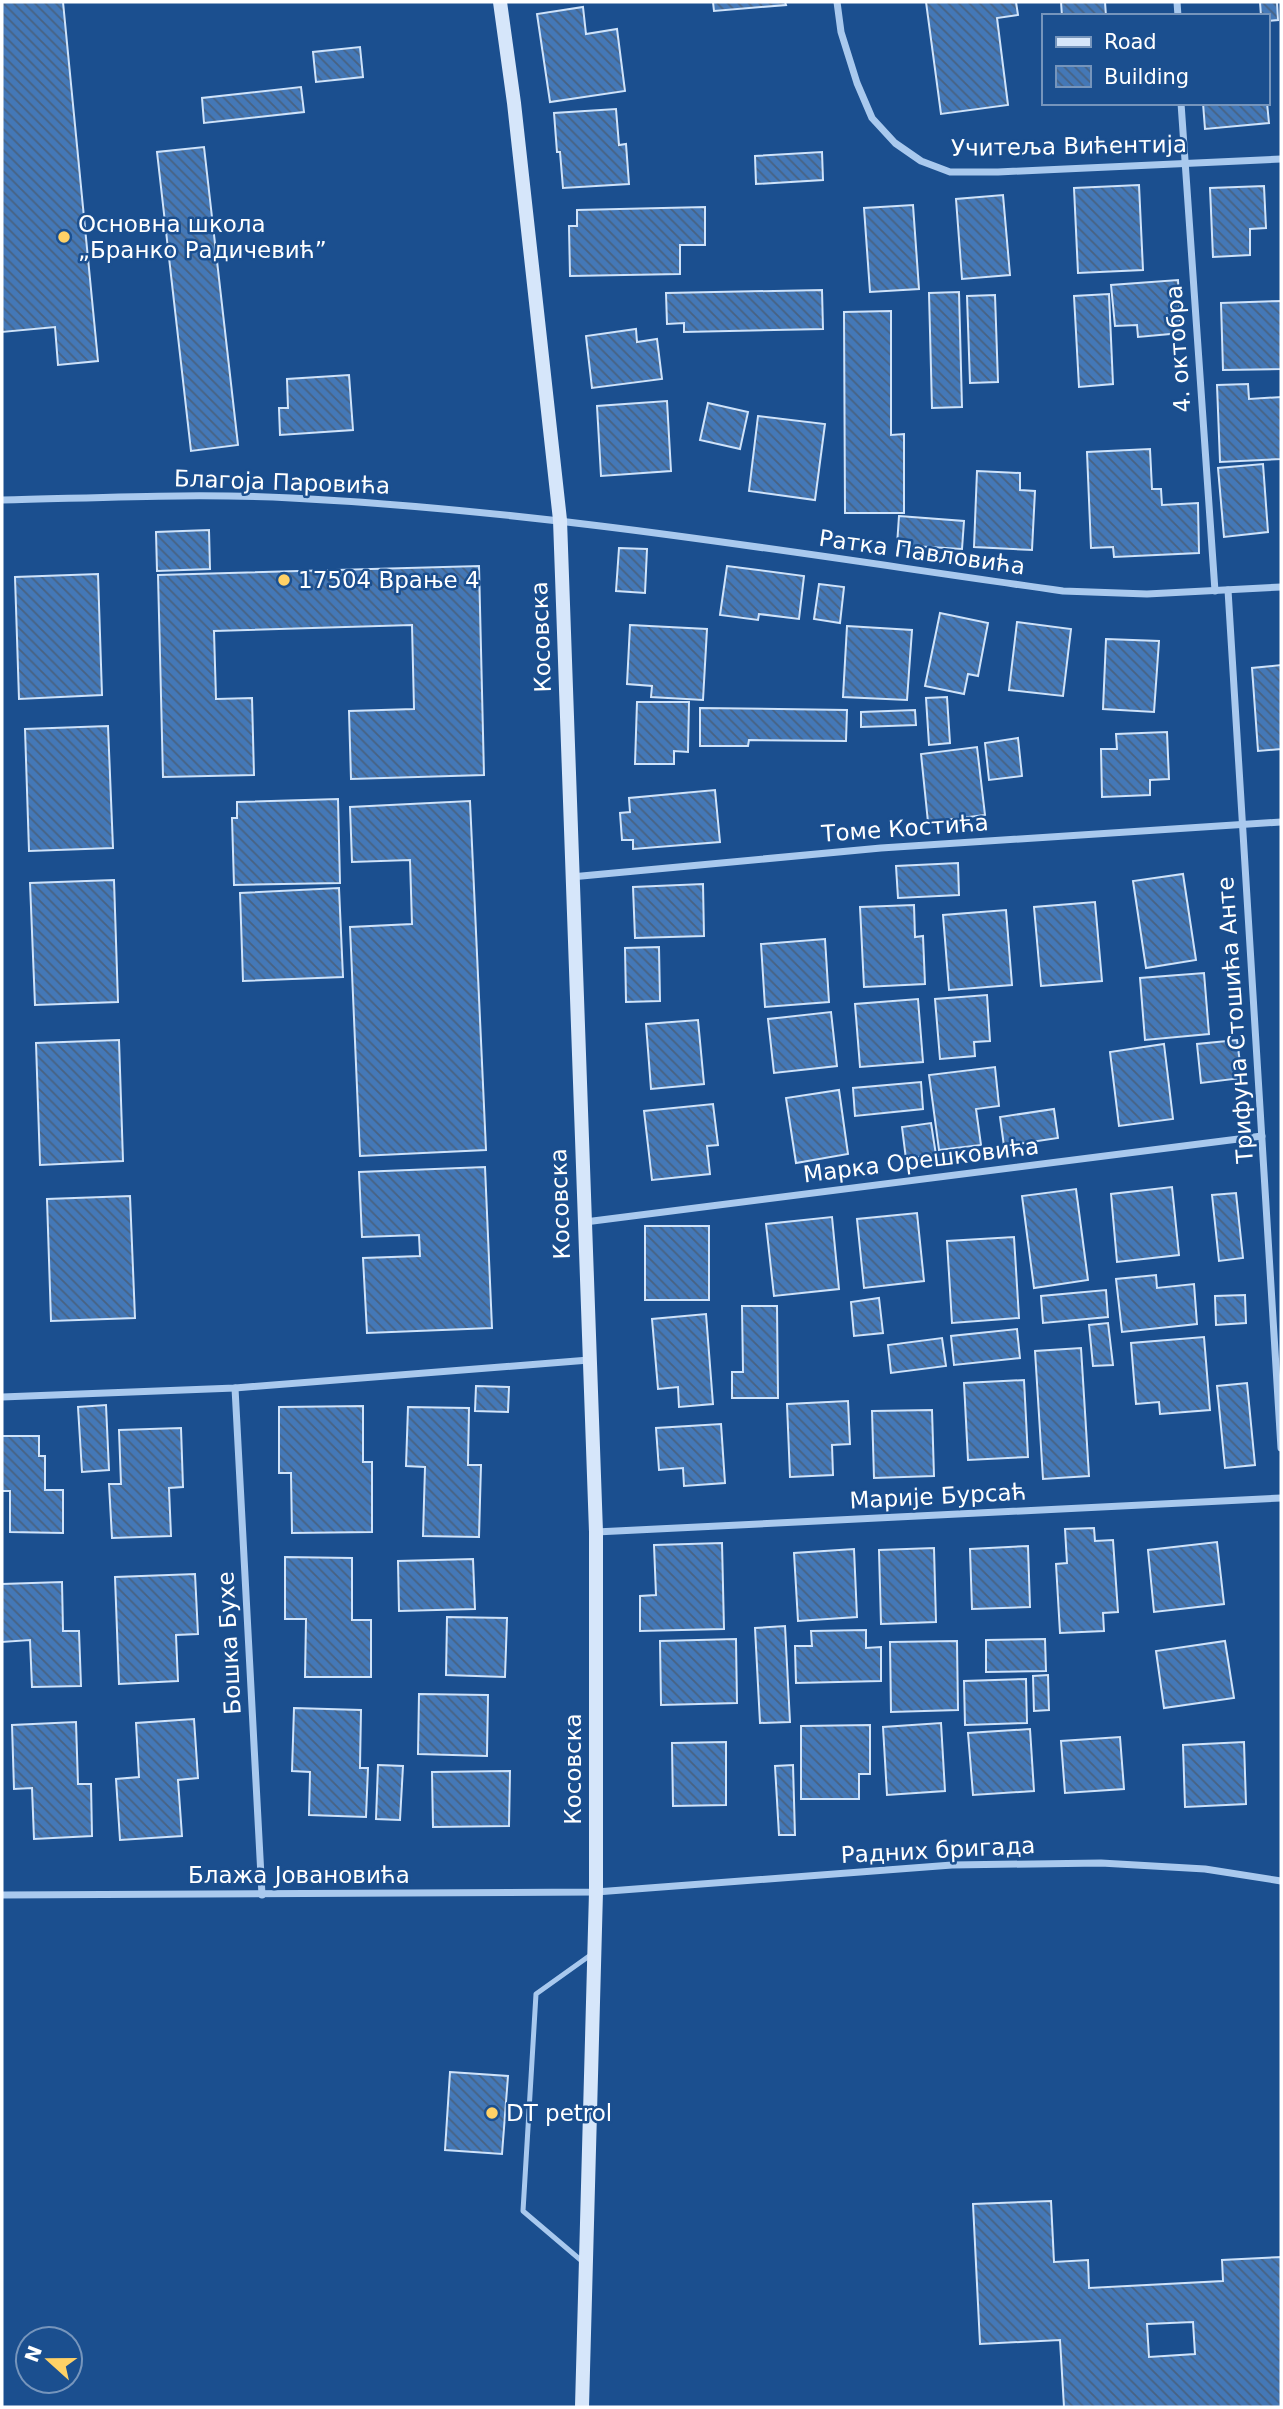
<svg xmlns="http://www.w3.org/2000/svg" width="1283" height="2409" viewBox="0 0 1283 2409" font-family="'DejaVu Sans',sans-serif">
<defs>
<pattern id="building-back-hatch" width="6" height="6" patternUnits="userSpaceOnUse" patternTransform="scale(1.75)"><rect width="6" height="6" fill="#4478b7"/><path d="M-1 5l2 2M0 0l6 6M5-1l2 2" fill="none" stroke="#486282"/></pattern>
</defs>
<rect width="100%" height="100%" fill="#1b4f8f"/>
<g fill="url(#building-back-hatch)" stroke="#cfe3fa" stroke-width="2" fill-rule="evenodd">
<polygon points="2,2 63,2 98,361 58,365 55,327 2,332"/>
<polygon points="713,2 785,2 786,5 714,11"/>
<polygon points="926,2 1016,2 1018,15 997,18 1008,105 941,114"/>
<polygon points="1061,2 1105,2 1106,16 1062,16"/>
<polygon points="1260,2 1277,2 1278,20 1267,21 1267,16 1261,16"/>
<polygon points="583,7 586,34 617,29 625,91 550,102 537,14"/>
<polygon points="360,47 363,77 316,82 313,52"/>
<polygon points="301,87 304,112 204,123 202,98"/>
<polygon points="1203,103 1267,103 1269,123 1205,129"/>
<polygon points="616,109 619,145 626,144 629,184 563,188 560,152 557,152 554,113"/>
<polygon points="204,147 238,445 191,451 157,152"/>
<polygon points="822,152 823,180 756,184 755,156"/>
<polygon points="1139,185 1143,270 1078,273 1074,188"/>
<polygon points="1264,186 1266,228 1250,229 1250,255 1213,257 1210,188"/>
<polygon points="1003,195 1010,275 962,279 956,199"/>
<polygon points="913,205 919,289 870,292 864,208"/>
<polygon points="705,207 705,245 680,245 680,274 570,276 569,226 577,226 577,210"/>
<polygon points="1178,280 1181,333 1138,337 1137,325 1115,326 1111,285"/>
<polygon points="822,290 823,329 684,332 684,323 667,324 666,293"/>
<polygon points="959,292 962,407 932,408 929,293"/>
<polygon points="1109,294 1113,384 1079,387 1074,296"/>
<polygon points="995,295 998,382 970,383 967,296"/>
<polygon points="1281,301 1281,369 1223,370 1221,303"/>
<polygon points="891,311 891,435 904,434 904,513 845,513 844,312"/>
<polygon points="636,329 637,342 657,339 662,379 592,388 586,336"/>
<polygon points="349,375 353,430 280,435 279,408 288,408 287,379"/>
<polygon points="1248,384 1249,399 1281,397 1281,459 1220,462 1217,385"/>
<polygon points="667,401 671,471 601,476 597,406"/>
<polygon points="708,403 748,412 740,449 700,440"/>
<polygon points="758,416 825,424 815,500 749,491"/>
<polygon points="1150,449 1152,489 1161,489 1162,505 1198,503 1199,553 1114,557 1113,547 1091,548 1087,452"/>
<polygon points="1263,464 1268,532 1224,537 1218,468"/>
<polygon points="977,471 1020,473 1020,490 1035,491 1032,550 974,547"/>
<polygon points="899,516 964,521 962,549 897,545"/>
<polygon points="209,530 210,569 157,571 156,532"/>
<polygon points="619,548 647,549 645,593 616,591"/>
<polygon points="479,566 484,775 351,779 349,711 414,709 412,625 214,631 216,699 252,698 254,775 163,777 158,575"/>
<polygon points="727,566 804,576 799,619 759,614 758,620 720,615"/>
<polygon points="98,574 102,695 19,699 15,577"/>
<polygon points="819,584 844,587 840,623 814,619"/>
<polygon points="940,613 988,623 978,676 968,674 964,694 925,686"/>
<polygon points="1017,622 1071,629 1063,696 1009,690"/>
<polygon points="630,625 707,629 703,700 651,697 652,686 627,684"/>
<polygon points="847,626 912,630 907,700 843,697"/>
<polygon points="1106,639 1159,641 1154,712 1103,709"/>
<polygon points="1281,665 1281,749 1258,751 1252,668"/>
<polygon points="947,697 950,743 929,745 926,698"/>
<polygon points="637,702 689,702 688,752 674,751 674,764 635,764"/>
<polygon points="700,708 847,710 846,741 749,740 748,746 700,746"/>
<polygon points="915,710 916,725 861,727 861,712"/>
<polygon points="108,726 113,848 29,851 25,729"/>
<polygon points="1167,732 1169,779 1150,780 1150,795 1102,797 1101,749 1117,749 1116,734"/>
<polygon points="1018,738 1022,776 989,780 985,743"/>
<polygon points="977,747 985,815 928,822 921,754"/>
<polygon points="715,790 720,842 633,849 633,840 622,840 620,813 630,812 629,798"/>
<polygon points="338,799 340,883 234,885 232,818 237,818 237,802"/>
<polygon points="470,801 486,1150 360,1156 350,927 412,924 410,860 352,862 350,807"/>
<polygon points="958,863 959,895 898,898 896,866"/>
<polygon points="1183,874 1196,960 1146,968 1133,881"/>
<polygon points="114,880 118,1002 35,1005 30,883"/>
<polygon points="703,884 704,936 635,938 633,887"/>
<polygon points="339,888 343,977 243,981 240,893"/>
<polygon points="1095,902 1102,981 1041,986 1034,907"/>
<polygon points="914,905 915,937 923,936 925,984 864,987 860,907"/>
<polygon points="1006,910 1012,985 949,990 943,915"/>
<polygon points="825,939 829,1002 765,1007 761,944"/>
<polygon points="659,947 660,1001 626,1002 625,948"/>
<polygon points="1204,973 1209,1034 1145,1040 1140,978"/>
<polygon points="987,995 990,1041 974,1042 975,1056 940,1059 935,999"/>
<polygon points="918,999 923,1062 860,1067 855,1004"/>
<polygon points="831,1012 837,1066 774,1073 768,1019"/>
<polygon points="698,1020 704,1084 651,1089 646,1024"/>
<polygon points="119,1040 123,1161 40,1165 36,1043"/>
<polygon points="1237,1040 1242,1078 1201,1083 1197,1044"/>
<polygon points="1164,1044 1173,1119 1119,1126 1110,1052"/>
<polygon points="995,1067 999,1106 976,1109 981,1145 939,1150 929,1075"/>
<polygon points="921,1082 923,1109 855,1116 853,1088"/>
<polygon points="839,1090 848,1154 796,1163 786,1098"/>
<polygon points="713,1104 718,1145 707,1146 710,1174 652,1180 644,1111"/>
<polygon points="1054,1109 1058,1138 1004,1146 1000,1117"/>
<polygon points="931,1123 936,1155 906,1159 902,1127"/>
<polygon points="485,1167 492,1328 367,1333 363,1258 420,1256 419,1235 362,1237 359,1172"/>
<polygon points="1172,1187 1179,1255 1117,1262 1111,1194"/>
<polygon points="1076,1189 1088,1280 1034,1288 1022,1196"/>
<polygon points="1236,1193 1243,1258 1219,1261 1212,1195"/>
<polygon points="130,1196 135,1318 51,1321 47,1199"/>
<polygon points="917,1213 924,1281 864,1288 857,1219"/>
<polygon points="832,1217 839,1289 774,1296 766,1224"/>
<rect x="645" y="1226" width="64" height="74"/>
<polygon points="1014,1237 1019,1318 952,1323 947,1241"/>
<polygon points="1156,1275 1157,1288 1194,1284 1197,1324 1122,1332 1116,1279"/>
<polygon points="1106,1290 1108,1317 1043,1323 1041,1296"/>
<polygon points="1245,1295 1246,1323 1216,1325 1215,1296"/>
<polygon points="879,1298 883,1333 854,1336 851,1302"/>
<polygon points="742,1306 777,1306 778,1398 732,1398 732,1372 743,1372"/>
<polygon points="706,1314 713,1404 679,1407 678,1387 658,1389 652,1319"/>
<polygon points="1108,1323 1113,1365 1093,1366 1089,1325"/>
<polygon points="1017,1329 1020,1358 954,1365 951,1336"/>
<polygon points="1204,1337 1210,1410 1160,1414 1159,1402 1136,1404 1131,1343"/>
<polygon points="942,1338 946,1366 891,1373 888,1345"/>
<polygon points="1081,1348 1089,1476 1043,1479 1035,1351"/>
<polygon points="1024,1380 1028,1457 968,1460 964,1383"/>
<polygon points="1247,1383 1255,1465 1225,1468 1217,1386"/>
<polygon points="476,1386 509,1387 508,1412 475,1411"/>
<polygon points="848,1401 850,1444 832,1445 833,1475 790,1477 787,1404"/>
<polygon points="106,1405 109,1470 82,1472 78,1407"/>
<polygon points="363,1406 363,1462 372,1462 372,1532 292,1533 291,1473 279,1473 279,1407"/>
<polygon points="408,1407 469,1408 468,1465 481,1465 479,1537 423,1536 425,1467 406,1466"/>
<polygon points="932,1410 934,1476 874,1478 872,1411"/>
<polygon points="721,1424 725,1483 684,1486 683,1468 659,1470 656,1428"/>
<polygon points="181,1428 183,1487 169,1488 171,1536 112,1538 109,1484 121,1484 119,1430"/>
<polygon points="2,1436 39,1436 39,1456 45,1456 45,1490 63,1490 63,1533 10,1532 10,1491 2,1491"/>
<polygon points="1094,1528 1095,1541 1113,1540 1118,1612 1103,1613 1104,1631 1060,1633 1056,1564 1067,1563 1065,1529"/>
<polygon points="1217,1542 1224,1604 1154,1612 1148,1550"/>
<polygon points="722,1543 724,1629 640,1631 640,1596 656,1595 654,1545"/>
<polygon points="1028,1546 1030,1607 972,1609 970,1549"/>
<polygon points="934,1548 936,1622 881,1624 879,1550"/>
<polygon points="854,1549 857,1617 798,1621 794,1553"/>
<polygon points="285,1557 352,1558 352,1620 371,1620 371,1677 305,1677 306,1619 285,1619"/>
<polygon points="473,1559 475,1609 399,1611 398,1561"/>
<polygon points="195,1574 198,1634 176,1635 178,1681 119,1684 115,1577"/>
<polygon points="62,1582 63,1631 79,1631 81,1686 32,1687 30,1640 2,1642 2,1584"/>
<polygon points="447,1617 507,1618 505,1677 446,1675"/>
<polygon points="785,1626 790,1722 760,1723 755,1628"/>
<polygon points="866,1630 866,1648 881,1647 881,1681 796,1683 795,1646 812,1646 811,1631"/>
<polygon points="736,1639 737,1703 661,1705 660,1641"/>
<polygon points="1045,1639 1046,1671 986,1672 986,1640"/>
<polygon points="957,1641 958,1710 891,1712 890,1642"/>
<polygon points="1225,1641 1234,1698 1164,1708 1156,1651"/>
<polygon points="1048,1675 1049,1710 1034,1711 1033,1676"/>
<polygon points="1026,1679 1027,1723 965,1725 964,1681"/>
<polygon points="419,1694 488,1695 487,1756 418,1754"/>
<polygon points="294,1708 361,1710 360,1768 368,1768 366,1817 309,1815 310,1772 292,1771"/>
<polygon points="194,1719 198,1778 178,1780 182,1836 120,1840 116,1779 139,1777 136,1723"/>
<polygon points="76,1722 78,1784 91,1784 92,1836 34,1839 32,1788 14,1789 12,1725"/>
<polygon points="941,1723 945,1791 887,1795 883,1727"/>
<polygon points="870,1725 870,1774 859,1774 859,1799 801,1799 801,1726"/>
<polygon points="1030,1729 1034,1791 973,1795 968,1733"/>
<polygon points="1120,1737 1124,1789 1065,1793 1061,1741"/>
<polygon points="726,1742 726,1805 673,1806 672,1743"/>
<polygon points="1244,1742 1246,1804 1185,1807 1183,1745"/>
<polygon points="378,1765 403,1766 400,1820 376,1819"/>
<polygon points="793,1765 795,1835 779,1835 775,1766"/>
<polygon points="510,1771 509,1826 433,1827 432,1772"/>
<polygon points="450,2072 508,2076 502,2154 445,2150"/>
<path d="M 1051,2201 L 1054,2262 L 1088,2260 L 1089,2288 L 1223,2281 L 1222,2260 L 1281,2257 L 1281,2407 L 1064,2407 L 1060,2340 L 980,2344 L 973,2204 ZM 1193,2322 L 1195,2354 L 1149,2357 L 1147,2324 Z"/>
</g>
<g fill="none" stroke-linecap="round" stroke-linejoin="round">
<polyline stroke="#a9c9ee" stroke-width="5" points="583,2262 523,2211 536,1994 592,1954"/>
<g stroke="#a9c9ee" stroke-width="7">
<polyline points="837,2 841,32 857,83 872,118 895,143 921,161 950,172 998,172 1281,159"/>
<polyline points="1177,2 1178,16"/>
<polyline points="1181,103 1215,591"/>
<path d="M 2,500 C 98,498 195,493 291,498 C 550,511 806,555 1063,591 L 1147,594 L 1281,587"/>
<polyline points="1228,590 1281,1448"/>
<polyline points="571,877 881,848 1281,822"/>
<polyline points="585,1222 1262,1136"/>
<polyline points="235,1388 262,1895"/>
<polyline points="2,1397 235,1388 589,1360"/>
<polyline points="596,1532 1281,1498"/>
<polyline points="2,1895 596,1892 952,1865 1101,1863 1205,1869 1281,1881"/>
</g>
<polyline stroke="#d6e6fa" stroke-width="14" points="500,2 514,103 560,520 596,1532 596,1892 582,2407"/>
</g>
<g fill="#ffd166" stroke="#1b4f8f" stroke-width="2.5">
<circle cx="64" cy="237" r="7"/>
<circle cx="284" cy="580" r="7"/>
<circle cx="492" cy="2113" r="7"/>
</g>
<g text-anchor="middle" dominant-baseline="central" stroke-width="5" stroke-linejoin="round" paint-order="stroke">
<g font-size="23" fill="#fff" stroke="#1b4f8f">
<text transform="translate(1069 146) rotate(-1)">Учитеља Вићентија</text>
<text transform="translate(1178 349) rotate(-94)">4. октобра</text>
<text transform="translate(282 482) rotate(2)">Благоја Паровића</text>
<text transform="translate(922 552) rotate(8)">Ратка Павловића</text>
<text transform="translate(541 637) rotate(-92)">Косовска</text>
<text transform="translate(905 828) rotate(-4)">Томе Костића</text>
<text transform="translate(1235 1020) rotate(-94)">Трифуна Стошића Анте</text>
<text transform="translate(921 1160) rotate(-7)">Марка Орешковића</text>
<text transform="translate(560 1204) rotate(-92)">Косовска</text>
<text transform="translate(938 1496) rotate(-3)">Марије Бурсаћ</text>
<text transform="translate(229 1643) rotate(-93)">Бошка Бухе</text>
<text transform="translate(573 1769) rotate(-90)">Косовска</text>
<text transform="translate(938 1850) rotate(-3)">Радних бригада</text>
<text x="299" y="1875">Блажа Јовановића</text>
</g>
<g font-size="23" fill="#fff" stroke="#1b4f8f" text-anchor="start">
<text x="78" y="224">Основна школа<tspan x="78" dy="26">„Бранко Радичевић”</tspan></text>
<text x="298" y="580">17504 Врање 4</text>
<text x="506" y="2113">DT petrol</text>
</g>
</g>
<rect width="1283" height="2409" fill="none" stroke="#ffffff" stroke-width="7"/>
<rect x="1042" y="14" width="228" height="91" fill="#1b4f8f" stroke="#7695bc" stroke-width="2"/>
<rect x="1056" y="37" width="35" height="10" fill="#d6e6fa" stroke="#7695bc" stroke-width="2"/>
<text x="1104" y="49" font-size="21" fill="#ffffff">Road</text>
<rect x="1056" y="66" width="35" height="21" fill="url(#building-back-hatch)" stroke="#7695bc" stroke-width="2"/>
<text x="1104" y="84" font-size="21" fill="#ffffff">Building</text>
<g transform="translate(49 2360) rotate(291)"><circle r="33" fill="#1b4f8f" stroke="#7695bc" stroke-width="2"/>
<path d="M0-5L12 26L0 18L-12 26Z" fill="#ffd166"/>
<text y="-10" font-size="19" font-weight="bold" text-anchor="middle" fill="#ffffff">N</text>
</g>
</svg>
